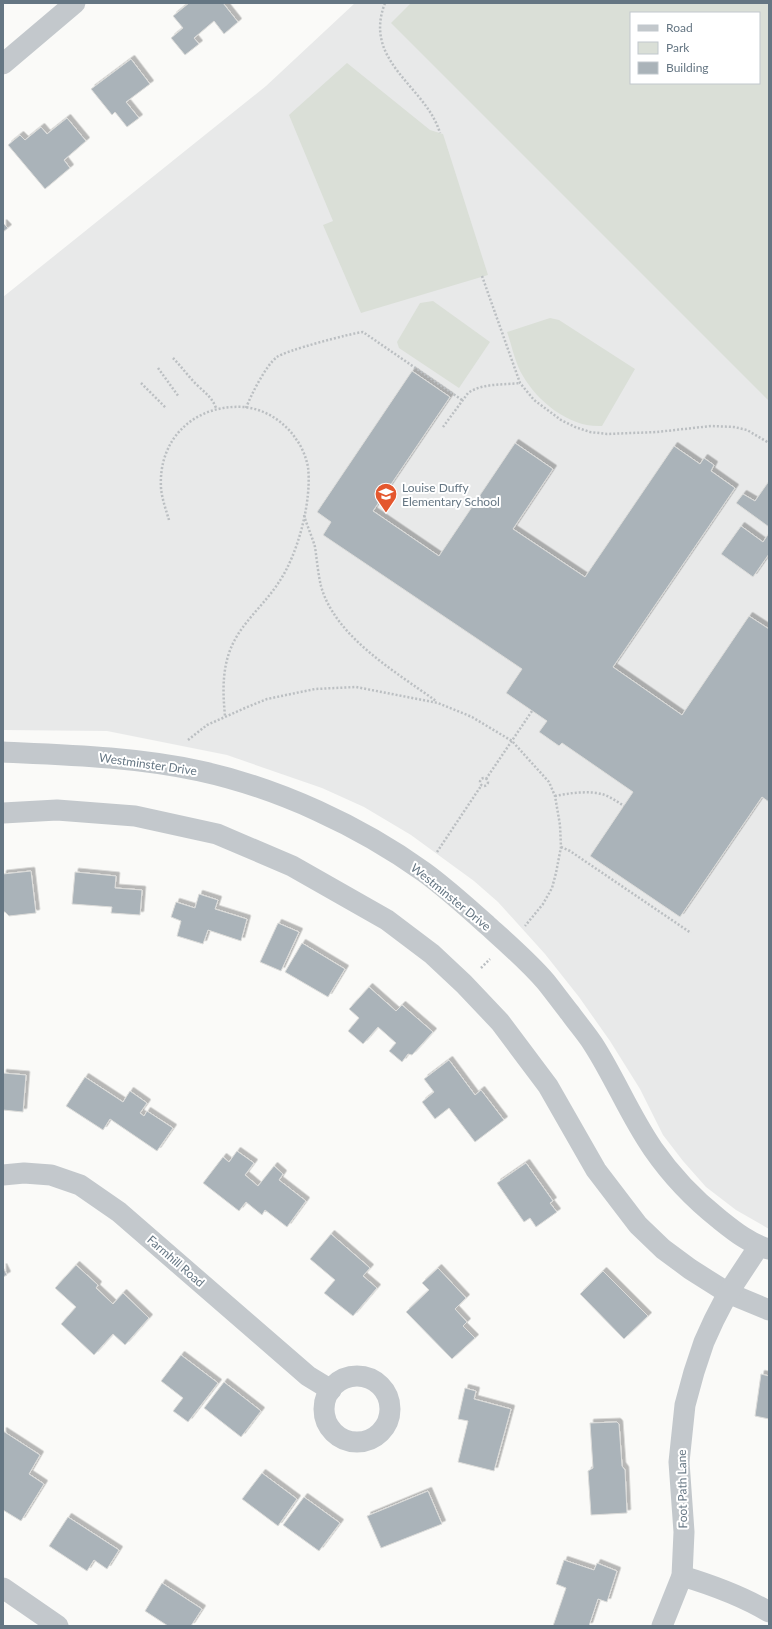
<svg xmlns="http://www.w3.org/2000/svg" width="772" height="1629" viewBox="0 0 772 1629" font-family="Lato,sans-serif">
<defs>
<filter id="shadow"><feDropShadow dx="3.5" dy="-3.5" stdDeviation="0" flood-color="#0004"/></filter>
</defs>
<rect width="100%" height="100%" fill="#fafaf8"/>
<path fill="#e8e9e9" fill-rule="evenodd" d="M 355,3 L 769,3 L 769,1229 L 736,1210 L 706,1187 L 683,1161 L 663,1135 L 640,1089 L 610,1041 L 579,997 L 545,954 L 498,902 L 474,881 L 411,835 L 364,807 L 322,788 L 227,755 L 107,731 L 3,730 L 3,297 L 266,86 ZM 631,13 L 759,13 L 759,83 L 631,83 Z"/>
<g fill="#dadfd7" fill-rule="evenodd">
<path d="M 411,3 L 769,3 L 769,401 L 391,23 ZM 631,13 L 759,13 L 759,83 L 631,83 Z"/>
<polygon points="347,63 430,130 443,134 488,275 361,313 323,225 333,221 289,115"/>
<polygon points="433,301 490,342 459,388 399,348 397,342 420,303"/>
<path d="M 550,318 L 559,320 L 635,369 L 602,426 C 570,428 538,402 523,376 C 515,363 512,346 507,332 Z"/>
</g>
<g fill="#aab3b9" stroke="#dcdcda" filter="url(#shadow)">
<polygon points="189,3 223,3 238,22 224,34 214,21 194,38 199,44 185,55 171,38 183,28 173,16"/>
<polygon points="131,59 150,84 126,102 139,118 127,127 115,112 112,115 91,89"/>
<polygon points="67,118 86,141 64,160 70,168 45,189 8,145 20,135 25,140 41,127 47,134"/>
<polygon points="3,223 8,228 3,232"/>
<polygon points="412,371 450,397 373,511 439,556 515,443 553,469 513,529 585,577 674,446 700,464 704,458 714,465 711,471 735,488 613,667 682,715 749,616 769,629 769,802 762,797 680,917 590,856 633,792 562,743 559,746 539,732 547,721 506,693 522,669 323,535 331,522 317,512"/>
<polygon points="769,481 769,527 736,503 743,494 755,501"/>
<polygon points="741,526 763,542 769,533 769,554 753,577 721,554"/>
<polygon points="31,871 36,913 9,916 5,912 3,912 3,874"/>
<polygon points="75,872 116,876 115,888 142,890 140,915 111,913 112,907 72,904"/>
<polygon points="199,894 218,900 215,909 247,919 241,941 208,930 203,944 177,936 181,921 171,917 176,902 195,908"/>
<polygon points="278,923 299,932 281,971 260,962"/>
<polygon points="302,943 345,969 328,997 285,972"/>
<polygon points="369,987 396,1011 402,1005 433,1032 412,1055 408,1054 402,1062 389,1051 396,1043 378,1027 363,1044 348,1031 359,1018 349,1009"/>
<polygon points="449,1060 475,1095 481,1090 504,1120 475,1142 449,1108 435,1119 422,1102 434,1092 424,1079"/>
<polygon points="3,1073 26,1075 23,1112 3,1110"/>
<polygon points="85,1077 123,1102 130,1091 147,1103 140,1113 144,1116 147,1111 173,1128 157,1151 110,1119 103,1130 66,1106"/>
<polygon points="237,1151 254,1163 245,1175 258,1186 274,1166 283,1174 279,1180 306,1201 287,1227 265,1210 262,1215 246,1202 239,1211 203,1183 223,1157 229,1162"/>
<polygon points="526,1163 553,1201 550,1203 557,1212 536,1227 530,1218 524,1222 497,1183"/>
<polygon points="331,1234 370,1268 363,1276 377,1288 353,1316 324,1293 335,1280 310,1259"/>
<polygon points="76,1265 98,1285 96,1288 113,1304 123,1293 149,1318 125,1345 113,1334 94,1355 61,1324 76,1307 55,1288"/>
<polygon points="3,1267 7,1275 3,1277"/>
<polygon points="438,1268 466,1298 455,1309 467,1322 463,1326 475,1338 452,1359 406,1312 429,1290 422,1283"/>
<polygon points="603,1271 648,1316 624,1339 580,1294"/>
<polygon points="181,1355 218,1383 188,1422 173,1411 183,1398 161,1381"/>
<polygon points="761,1374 769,1376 769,1419 755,1416"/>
<polygon points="224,1382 261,1411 241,1437 204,1408"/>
<polygon points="465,1388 476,1391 474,1399 511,1409 494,1471 458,1462 468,1421 458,1419"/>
<polygon points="617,1422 619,1424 622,1466 625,1470 627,1513 591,1515 588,1471 593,1468 590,1423"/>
<polygon points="3,1431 40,1455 29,1474 44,1484 21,1521 3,1510"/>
<polygon points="262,1473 297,1499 278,1526 242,1499"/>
<polygon points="428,1491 442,1524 381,1548 367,1516"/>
<polygon points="304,1497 340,1523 319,1551 283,1525"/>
<polygon points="68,1517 119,1550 107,1569 94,1560 87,1571 49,1546"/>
<polygon points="564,1560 594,1570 597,1563 617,1571 607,1602 598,1599 589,1626 553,1626 566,1588 556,1584"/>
<polygon points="162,1583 202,1609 191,1626 168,1626 145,1611"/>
</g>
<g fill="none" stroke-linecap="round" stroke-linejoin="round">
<g stroke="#bbbfc2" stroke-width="2.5" stroke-dasharray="2 2" stroke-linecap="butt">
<path d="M 385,3 C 362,62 426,86 440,133"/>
<polyline points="482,276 520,383 534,400 561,420 575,427 590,432 607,434 657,432 711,426 734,427 747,430 769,443"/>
<path d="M 173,358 C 181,366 188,376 196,384 C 204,392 212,397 216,408"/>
<polyline points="158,368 179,397"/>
<polyline points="141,383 166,408"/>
<path d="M 246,408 C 251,395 266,365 277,357 C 284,351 352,333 363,332 L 462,400"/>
<path d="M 443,427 L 468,393 C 482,383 504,385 520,383"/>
<path d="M 304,515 C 307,526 312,536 315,547 C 317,560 318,574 321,586 C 335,637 396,672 436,701"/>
<path d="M 169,520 C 166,510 162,499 161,488 C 158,438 195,404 244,407 C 265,409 285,422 296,439 C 302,447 306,457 308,467 C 312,501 298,554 279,582 C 263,607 239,624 229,653 C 222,674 223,695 225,716"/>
<polyline points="188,740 207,725 245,708 267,699 315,689 356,687 438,703 472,717 512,741 549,782 555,796 560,825 561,847 556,873 552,888 543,904 525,926"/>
<circle cx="484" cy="782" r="4"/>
<polyline points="486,779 532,711"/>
<path d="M 555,796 C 570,793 590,790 605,795 C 612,798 618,802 624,806"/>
<polyline points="561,847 570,851 691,933"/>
<polyline points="437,852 481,786"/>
<polyline points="481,968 490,959"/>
</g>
<g stroke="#c3c8cc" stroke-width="21">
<polyline points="3,64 75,3"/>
<path d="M 3,752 C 69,755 136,757 200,771 C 278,788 360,826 424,872 C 446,888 467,907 487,925 C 507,943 529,962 546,982 C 554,992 562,1003 570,1013 C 577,1023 586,1033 593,1044 C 615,1078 630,1116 653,1149 C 671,1175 695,1200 719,1219 C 734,1231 750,1244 769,1249"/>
<polyline points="3,813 57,810 135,816 217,834 292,866 387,920 432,954 464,984 500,1022 548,1086 596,1170 638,1225 663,1249 690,1269 728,1293 769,1310"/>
<polyline points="3,1175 24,1173 51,1175 80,1185 119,1212 308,1376 331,1390"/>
<circle cx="357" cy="1409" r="33"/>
<path d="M 682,1576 C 712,1585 742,1596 769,1612"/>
<polyline points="3,1588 58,1626"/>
<polyline points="662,1626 682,1576 684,1532 679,1462 685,1405 694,1372 704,1342 714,1320 728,1293 759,1246"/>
</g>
</g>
<defs>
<g id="school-pin" transform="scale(1.15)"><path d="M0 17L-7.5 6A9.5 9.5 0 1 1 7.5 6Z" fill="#e4572e" stroke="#fff"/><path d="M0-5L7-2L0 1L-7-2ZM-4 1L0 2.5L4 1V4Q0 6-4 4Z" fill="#fff"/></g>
</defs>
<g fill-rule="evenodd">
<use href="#school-pin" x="386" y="494"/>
</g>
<g text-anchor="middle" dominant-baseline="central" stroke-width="4" stroke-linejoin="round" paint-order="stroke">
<g font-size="12" fill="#657683" stroke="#fff" text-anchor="start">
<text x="402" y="487">Louise Duffy<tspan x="402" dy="14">Elementary School</tspan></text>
</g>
<g font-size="12" fill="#657683" stroke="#fff">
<text transform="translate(148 764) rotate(8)">Westminster Drive</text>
<text transform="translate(451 897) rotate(39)">Westminster Drive</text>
<text transform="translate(176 1261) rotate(41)">Farmhill Road</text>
<text transform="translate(682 1489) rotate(-91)">Foot Path Lane</text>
</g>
</g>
<rect width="772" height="1629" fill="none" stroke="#657683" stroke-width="8"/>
<rect x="630" y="12" width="130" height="72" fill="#ffffff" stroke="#c1c8cd"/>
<rect x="638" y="25" width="20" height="6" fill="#c3c8cc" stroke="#c1c8cd"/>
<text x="666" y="32" font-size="12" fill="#657683">Road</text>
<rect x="638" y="42" width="20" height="12" fill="#dadfd7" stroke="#c1c8cd"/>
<text x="666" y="52" font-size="12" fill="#657683">Park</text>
<rect x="638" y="62" width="20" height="12" fill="#aab3b9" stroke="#c1c8cd"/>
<text x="666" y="72" font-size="12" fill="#657683">Building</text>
</svg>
